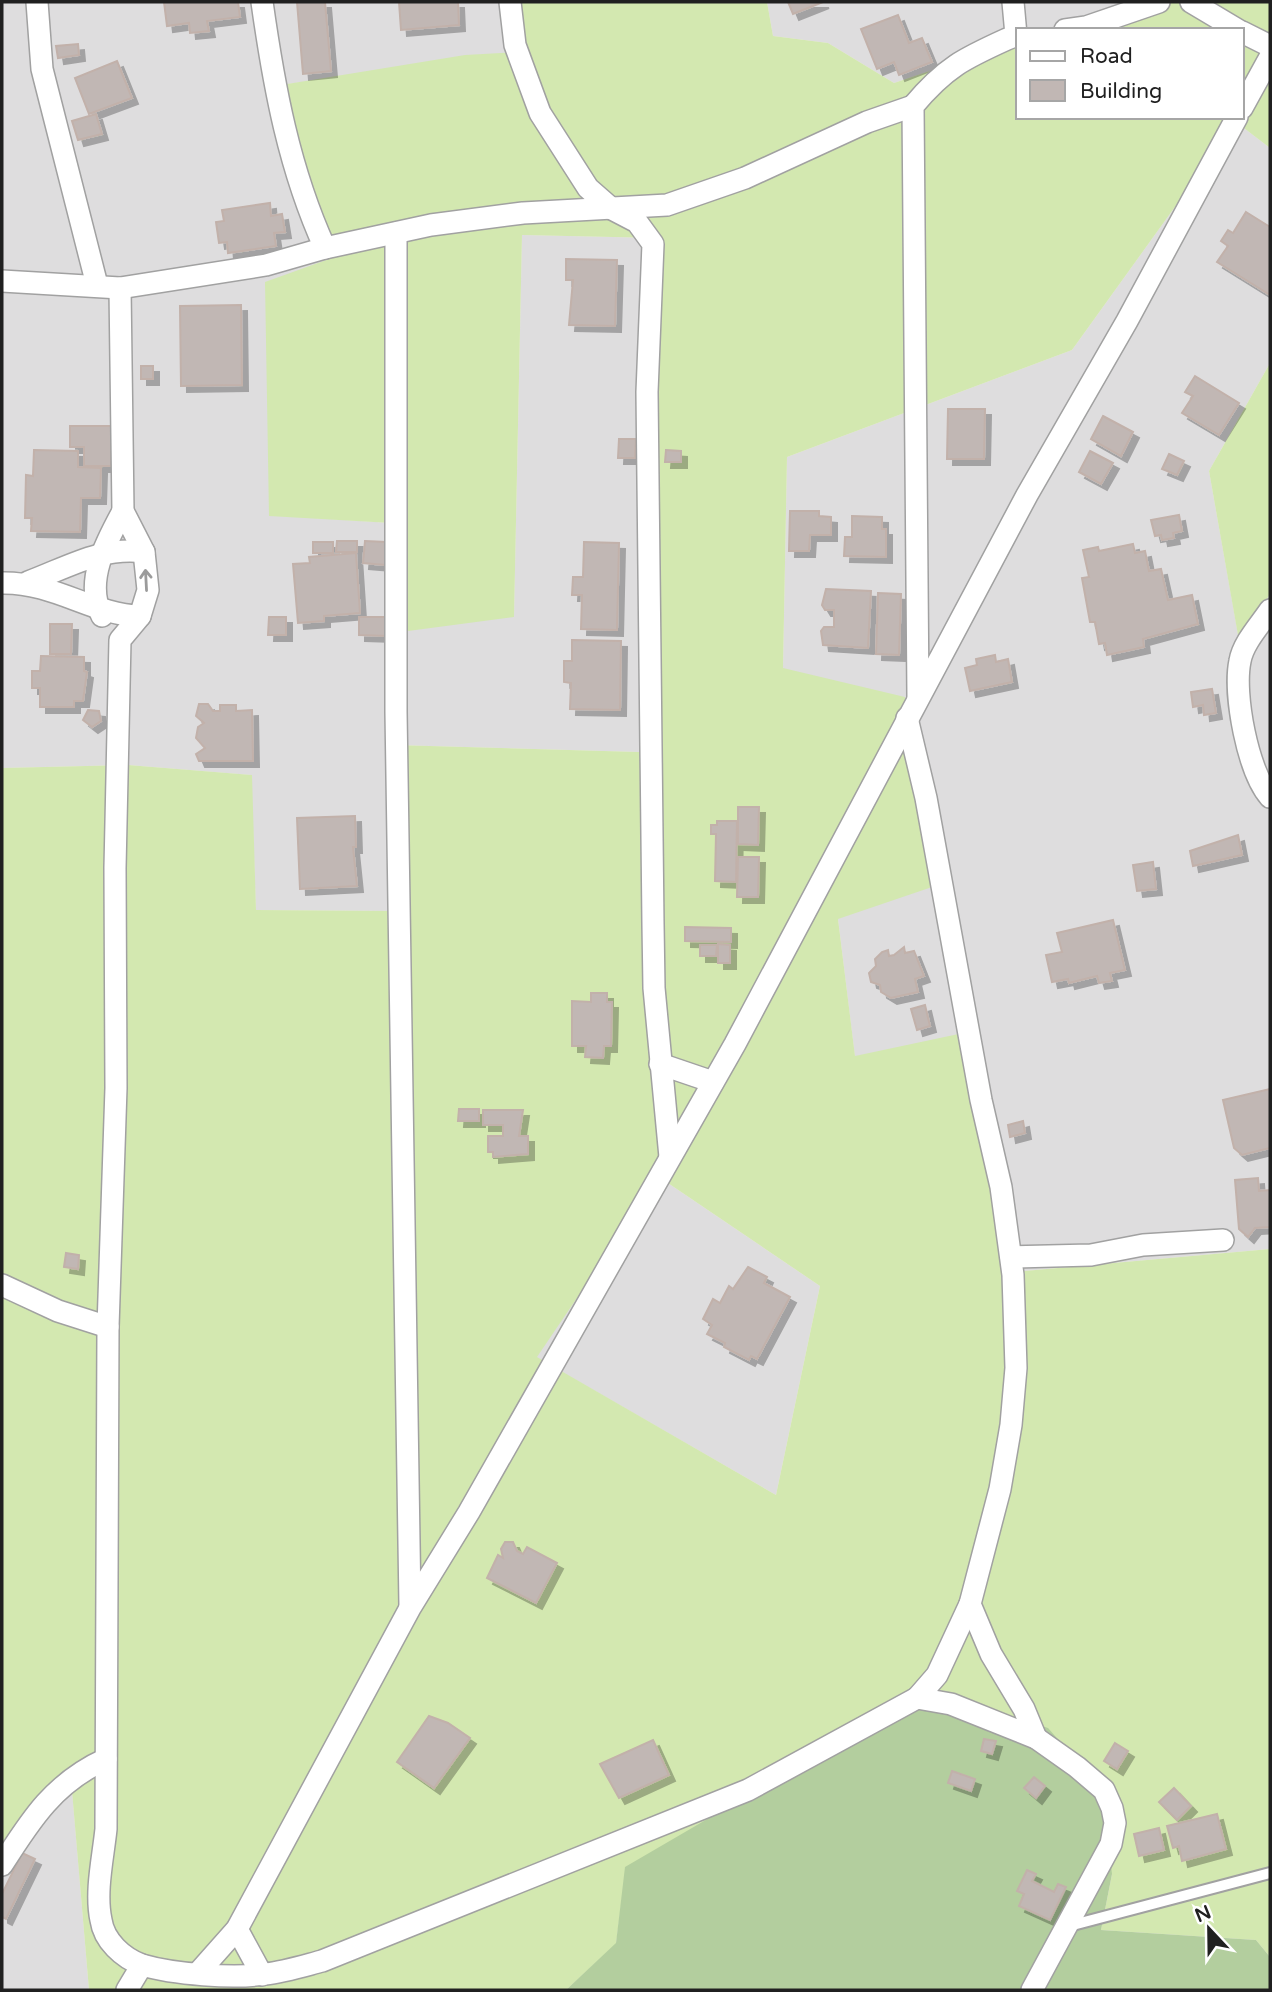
<svg xmlns="http://www.w3.org/2000/svg" width="1272" height="1992" viewBox="0 0 1272 1992" font-family="'Varela Round',sans-serif">
<defs>
<filter id="shadow"><feDropShadow dx="6" dy="6" stdDeviation="0" flood-color="#0004"/></filter>
</defs>
<rect width="100%" height="100%" fill="#f0ece7"/>
<g fill="#deddde">
<polygon points="2,2 522,2 519,52 281,85 329,259 269,515 391,523 514,616 522,235 658,238 639,752 394,745 398,911 256,910 251,775 128,765 2,768"/>
<polygon points="767,2 1136,2 1053,30 1018,30 1018,41 894,83 828,43 773,36"/>
<polygon points="1236,122 1270,148 1270,363 1209,471 1239,640 1270,594 1270,1249 1012,1272 855,1057 838,919 783,668 787,457 1072,350"/>
<polygon points="659,1177 820,1286 776,1495 536,1357"/>
<polygon points="72,1790 89,1990 2,1990 2,1863"/>
</g>
<g fill="#d3e8b0" fill-rule="evenodd">
<path d="M 522,2 L 767,2 L 773,36 L 828,43 L 894,83 L 1018,41 L 1018,117 L 1242,117 L 1242,30 L 1053,30 L 1136,2 L 1270,2 L 1270,148 L 1236,122 L 1072,350 L 787,457 L 783,668 L 905,697 L 935,886 L 838,919 L 855,1056 L 968,1032 L 1012,1272 L 1270,1249 L 1270,1957 L 1256,1940 L 1101,1930 L 1112,1874 L 626,1867 L 616,1944 L 566,1990 L 89,1990 L 72,1791 L 2,1863 L 2,768 L 128,765 L 252,775 L 256,910 L 398,911 L 394,745 L 639,752 L 658,238 L 522,235 L 514,617 L 393,633 L 391,523 L 269,516 L 265,282 L 329,259 L 281,85 L 465,55 L 519,52 ZM 659,1177 L 820,1286 L 776,1495 L 537,1357 Z"/>
<polygon points="1270,363 1270,594 1239,641 1209,471"/>
</g>
<polygon fill="#b3ce9e" points="930,1689 1048,1728 1101,1788 1112,1874 1101,1930 1256,1940 1270,1957 1270,1990 566,1990 616,1943 625,1867"/>
<g fill="#c1b7b4" stroke="#c2b1aa" stroke-width="2" filter="url(#shadow)">
<polygon points="164,2 238,2 240,17 207,21 209,31 190,33 189,23 167,26"/>
<polygon points="297,2 325,2 331,71 303,74"/>
<polygon points="399,2 458,2 459,25 401,30"/>
<polygon points="788,2 823,2 793,14"/>
<polygon points="898,15 909,43 922,38 932,62 899,75 894,62 877,69 861,29"/>
<polygon points="78,44 79,55 58,58 56,46"/>
<polygon points="117,61 132,98 89,114 75,78"/>
<polygon points="96,114 102,134 78,140 72,121"/>
<polygon points="270,203 271,216 282,214 285,232 274,233 276,246 228,253 227,242 219,243 216,222 224,221 222,210"/>
<polygon points="1246,212 1270,227 1270,295 1217,262 1228,246 1221,241 1228,230 1233,233"/>
<polygon points="566,259 617,260 615,326 569,325 573,280 566,280"/>
<polygon points="241,305 242,385 181,386 180,306"/>
<rect x="141" y="366" width="12" height="13"/>
<polygon points="1195,376 1239,403 1219,435 1182,413 1193,396 1185,392"/>
<polygon points="948,409 985,409 984,459 947,459"/>
<polygon points="1103,416 1133,432 1121,456 1091,439"/>
<polygon points="70,426 111,426 111,466 84,466 84,447 70,447"/>
<polygon points="619,439 636,439 635,458 618,458"/>
<polygon points="34,450 78,451 78,467 101,468 100,498 81,498 80,532 31,531 32,518 25,518 26,475 33,476"/>
<polygon points="666,450 681,451 681,462 665,462"/>
<polygon points="1090,451 1113,463 1101,484 1079,472"/>
<polygon points="1169,454 1184,461 1177,475 1162,469"/>
<polygon points="790,511 819,511 819,516 831,517 831,535 810,535 809,551 789,551"/>
<polygon points="1179,515 1182,531 1173,533 1174,538 1162,540 1161,535 1155,536 1151,520"/>
<polygon points="852,516 882,517 882,529 886,529 886,557 844,556 845,537 852,537"/>
<polygon points="337,541 357,541 357,552 336,552"/>
<polygon points="365,541 386,542 385,565 363,563"/>
<rect x="313" y="542" width="20" height="11"/>
<polygon points="584,542 619,543 617,630 581,629 582,595 572,595 573,577 583,577"/>
<polygon points="1133,544 1135,553 1145,551 1149,571 1161,569 1168,600 1192,595 1198,624 1143,639 1144,647 1107,655 1105,643 1099,644 1095,622 1090,622 1082,578 1089,577 1083,550 1098,547 1099,551"/>
<polygon points="356,553 360,613 324,616 324,621 298,623 293,564 310,563 309,557"/>
<polygon points="826,589 871,591 868,648 823,645 821,631 824,627 834,627 834,610 825,610 822,605"/>
<polygon points="878,593 901,594 899,655 876,654"/>
<polygon points="269,617 286,617 286,635 268,635"/>
<polygon points="359,617 388,617 388,636 359,635"/>
<polygon points="50,624 72,624 71,654 50,654"/>
<polygon points="572,640 621,641 620,710 570,709 571,683 564,682 564,661 572,661"/>
<polygon points="995,655 996,662 1008,659 1012,682 970,691 965,668 977,665 976,659"/>
<polygon points="41,656 84,657 84,671 87,672 83,701 74,701 74,707 40,707 40,688 32,688 32,671 40,671"/>
<polygon points="1212,689 1216,713 1204,715 1203,705 1193,707 1191,692"/>
<polygon points="199,704 208,704 213,711 220,711 220,705 236,705 236,711 252,710 253,761 199,761 196,754 205,748 196,738 198,727 204,723 196,716"/>
<polygon points="88,710 99,711 101,721 92,727 83,720"/>
<polygon points="738,807 759,807 758,845 738,844"/>
<polygon points="355,816 356,847 353,847 357,886 300,889 297,818"/>
<polygon points="717,821 737,821 736,882 715,881 716,834 711,834 711,825 717,825"/>
<polygon points="1238,835 1242,855 1193,866 1190,851"/>
<polygon points="738,857 759,857 758,897 737,897"/>
<polygon points="1153,862 1156,889 1137,891 1133,865"/>
<polygon points="1113,920 1125,970 1110,973 1112,981 1099,983 1097,976 1069,983 1068,979 1052,982 1046,955 1062,952 1057,933"/>
<polygon points="685,927 731,928 731,942 685,941"/>
<polygon points="718,944 730,945 730,963 718,963"/>
<polygon points="700,945 717,945 716,956 700,956"/>
<polygon points="904,947 905,953 914,951 924,976 915,979 918,992 891,998 881,992 880,985 871,982 869,973 876,966 875,959 882,952 888,950 889,956 894,955"/>
<polygon points="591,993 607,993 607,1002 612,1002 611,1046 604,1046 603,1058 585,1057 586,1046 572,1046 572,1001 591,1002"/>
<polygon points="925,1005 930,1026 917,1030 911,1009"/>
<polygon points="1270,1089 1270,1148 1242,1155 1234,1148 1223,1100"/>
<polygon points="459,1109 479,1109 479,1121 458,1121"/>
<polygon points="483,1110 523,1110 519,1136 528,1136 528,1154 493,1157 493,1152 488,1152 488,1136 503,1136 503,1125 483,1125"/>
<polygon points="1023,1121 1025,1133 1010,1137 1008,1125"/>
<polygon points="1258,1178 1259,1191 1270,1190 1270,1227 1255,1228 1248,1237 1239,1229 1235,1180"/>
<polygon points="66,1253 79,1255 78,1269 64,1267"/>
<polygon points="748,1267 767,1277 764,1283 790,1297 757,1359 751,1356 749,1360 724,1347 725,1343 707,1334 712,1325 703,1319 713,1299 720,1303 729,1286 733,1289"/>
<polygon points="505,1542 513,1542 517,1551 523,1554 527,1547 557,1563 536,1603 487,1578 498,1555 503,1558 501,1549"/>
<polygon points="429,1716 448,1723 470,1738 434,1788 397,1762"/>
<polygon points="984,1739 996,1741 992,1754 981,1751"/>
<polygon points="653,1740 669,1775 619,1798 600,1764"/>
<polygon points="1115,1743 1128,1751 1117,1769 1104,1761"/>
<polygon points="952,1771 975,1779 971,1791 948,1783"/>
<polygon points="1034,1777 1045,1786 1036,1798 1024,1788"/>
<polygon points="1174,1788 1191,1806 1177,1820 1159,1802"/>
<polygon points="1217,1814 1226,1849 1182,1861 1179,1846 1173,1848 1167,1826"/>
<polygon points="1159,1828 1164,1850 1139,1856 1134,1834"/>
<polygon points="22,1853 35,1859 6,1919 2,1917 2,1894"/>
<polygon points="1027,1870 1036,1874 1032,1881 1054,1892 1058,1884 1066,1887 1050,1920 1019,1906 1024,1894 1017,1891"/>
</g>
<g fill="none" stroke-linecap="round" stroke-linejoin="round">
<g stroke="#a1a1a1" stroke-width="14">
<polyline id="lane" points="1069,1926 1270,1873"/>
</g>
<g stroke="#a1a1a1" stroke-width="24">
<g id="street">
<polyline points="37,2 42,69 97,285"/>
<path d="M 262,2 C 274,87 289,169 325,248"/>
<polyline points="510,2 515,45 540,113 588,188 612,209 637,222 653,244 647,392 653,924 654,988 670,1157"/>
<polyline points="1191,2 1238,30"/>
<polyline points="1065,30 1086,27 1159,2"/>
<polyline points="1242,32 1270,46"/>
<polyline points="1242,108 1270,57"/>
<polyline points="396,233 396,712 410,1606"/>
<polyline points="2,281 120,288 266,265 325,248 431,225 523,213 667,205 745,178 867,122 913,106"/>
<path d="M 120,288 L 123,511 L 144,552 L 148,590 L 140,616 L 120,640 L 115,868 L 116,1088 L 108,1327 L 106,1829 C 103,1858 95,1892 101,1920 C 104,1941 123,1958 142,1965 C 173,1974 233,1979 265,1974 C 284,1972 303,1966 322,1961 L 748,1790 L 917,1698 L 951,1704 L 1036,1738 L 1077,1767 L 1104,1790 L 1112,1808 L 1115,1823 L 1111,1844 L 1032,1990"/>
<path d="M 28,582 C 66,568 102,546 144,552"/>
<path d="M 2,583 C 55,582 93,615 140,616"/>
<path d="M 1270,610 C 1260,625 1243,643 1240,661 C 1233,694 1248,772 1270,797"/>
<path d="M 102,616 C 84,582 106,542 123,511"/>
<path d="M 918,697 L 913,106 C 948,64 968,57 1016,35 L 1013,2"/>
<polyline points="907,718 926,798 981,1100 1001,1187 1013,1275 1016,1368 1011,1425 1000,1489 970,1604 991,1654 1024,1709 1036,1738"/>
<polyline points="660,1064 713,1082"/>
<polyline points="1011,1257 1091,1255 1143,1245 1223,1240"/>
<polyline points="2,1285 58,1311 108,1327"/>
<polyline points="917,1698 937,1675 970,1604"/>
<path d="M 2,1865 C 31,1819 55,1782 106,1759"/>
<polyline points="237,1929 262,1975"/>
<polyline points="198,1973 237,1929 410,1608 469,1512 735,1044 1027,495 1127,321 1237,117"/>
<polyline points="127,1990 142,1965"/>
</g>
</g>
<use href="#lane" stroke="#fff" stroke-width="10"/>
<use href="#street" stroke="#fff" stroke-width="21"/>
</g>
<defs><path id="oneway-shaft" d="M-6 0H5M1.5-3L5.5 0L1.5 3" fill="none" stroke-width="1.6" stroke-linecap="round" stroke-linejoin="round" transform="scale(1.75)"/></defs>
<use stroke="#9b9b9b" href="#oneway-shaft" transform="translate(146 580) rotate(-93)"/>
<rect width="1272" height="1992" fill="none" stroke="#202020" stroke-width="7"/>
<rect x="1016" y="28" width="228" height="91" fill="#ffffff" stroke="#a6a6a6" stroke-width="2"/>
<rect x="1030" y="51" width="35" height="10" fill="#ffffff" stroke="#a6a6a6" stroke-width="2"/>
<text x="1080" y="63" font-size="21" fill="#202020">Road</text>
<rect x="1030" y="80" width="35" height="21" fill="#c1b7b4" stroke="#a6a6a6" stroke-width="2"/>
<text x="1080" y="98" font-size="21" fill="#202020">Building</text>
<g transform="translate(1209 1929) rotate(338)" stroke="#ffffff" stroke-width="5" paint-order="stroke">
<path d="M0-5L12 26L0 18L-12 26Z" fill="#202020"/>
<text y="-10" font-size="19" font-weight="bold" text-anchor="middle" fill="#202020">N</text>
</g>
</svg>
